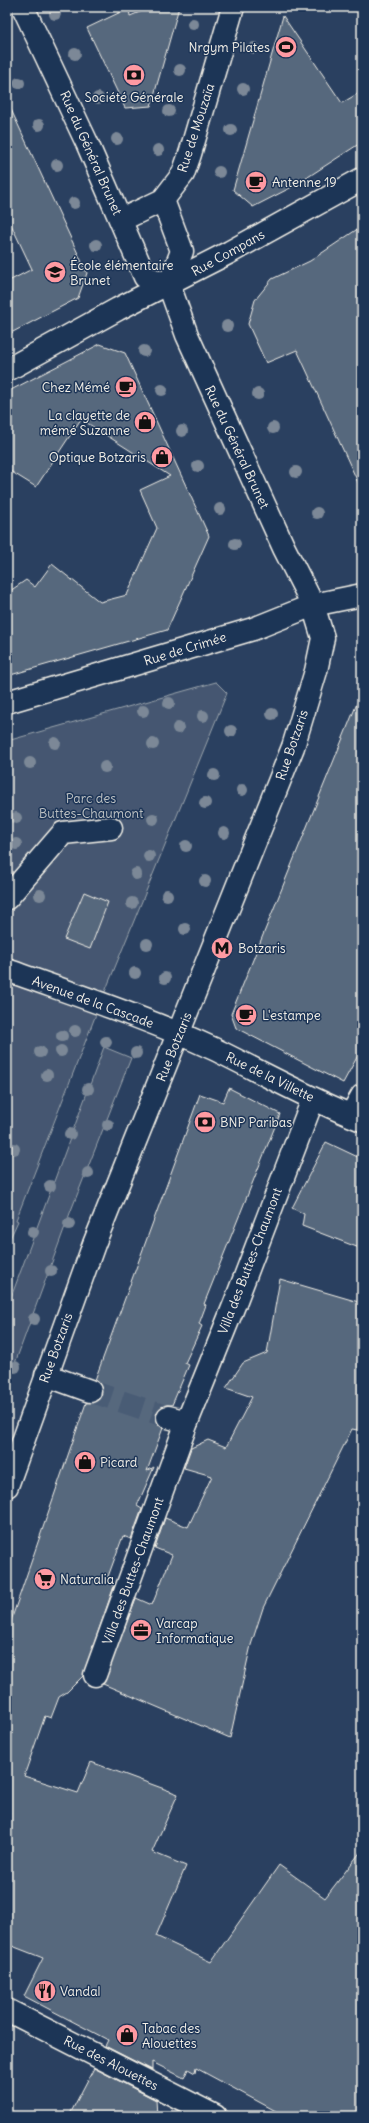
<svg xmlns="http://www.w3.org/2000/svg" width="369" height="2123" viewBox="0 0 369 2123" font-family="Delius,sans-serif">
<rect width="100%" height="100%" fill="#2a4060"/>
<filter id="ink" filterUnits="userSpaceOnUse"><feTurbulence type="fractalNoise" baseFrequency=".025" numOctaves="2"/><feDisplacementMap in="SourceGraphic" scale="8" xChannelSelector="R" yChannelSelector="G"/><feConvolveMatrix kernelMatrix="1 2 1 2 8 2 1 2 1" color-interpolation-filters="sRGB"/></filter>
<g filter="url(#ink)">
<g fill="#445771" stroke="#9ca4ac">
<polygon points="216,682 227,693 100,1004 16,1220 18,1221 7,1245 7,741"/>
<polygon points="104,1047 131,1058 70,1213 7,1385 7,1308"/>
</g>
<g fill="#56677d" stroke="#f4f1e8">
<polygon points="152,7 179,7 151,106 125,108 87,28 129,8 130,16"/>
<polygon points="283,16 342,103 362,91 362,142 294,186 253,207 233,190"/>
<polygon points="7,101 87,273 78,298 7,335 7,282 32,269 7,216"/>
<polygon points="362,226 362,491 297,350 266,363 248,324 255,300 272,279 310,261"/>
<polygon points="100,344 125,353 209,536 167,630 7,676 7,593 26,580 35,587 52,564 100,602 127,595 157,528 140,490 170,476 81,419 36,487 7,469 7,392"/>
<polygon points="362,691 362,1048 343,1083 236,1028 231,1014"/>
<polygon points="84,892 108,902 90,949 64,939"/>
<polygon points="229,1088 280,1114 204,1304 206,1305 199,1324 202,1326 185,1363 189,1365 172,1405 164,1405 156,1413 156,1421 163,1428 147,1471 154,1467 137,1506 142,1509 131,1539 123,1536 106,1582 114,1586 83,1676 67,1692 59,1697 51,1718 45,1716 24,1776 78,1793 91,1762 178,1794 152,1852 186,1866 156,1936 211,1962 279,1865 325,1898 362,1850 362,2116 285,2116 196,2068 195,2073 188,2069 184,2078 152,2062 152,2070 105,2046 108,2040 24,1996 43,1958 7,1944 7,1822 10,1812 7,1811 7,1632 86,1403 98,1401 102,1396 102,1388 95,1380 200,1094 223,1102"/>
<polygon points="326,1142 362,1159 362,1249 302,1226 304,1214 292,1208"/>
<polygon points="280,1279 362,1303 362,1413 357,1430 352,1429 263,1608 251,1645 230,1738 103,1684 136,1598 152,1605 172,1555 155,1548 165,1518 188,1527 212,1476 184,1468 191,1448 208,1440 226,1447 252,1397 226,1388 243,1363 267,1353"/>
<polygon points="94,2068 156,2100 157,2116 69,2116"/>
</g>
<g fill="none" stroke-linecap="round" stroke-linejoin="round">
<polyline stroke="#485b74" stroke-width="22" stroke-dasharray="22 11" stroke-linecap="butt" points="90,1391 168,1417"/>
<g stroke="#f4f1e8" stroke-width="25">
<g id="minor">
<polyline points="23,7 87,143 145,277 169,285"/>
<polyline points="121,220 163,200 183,174 190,154 233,7"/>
<polyline points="7,370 118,309 230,252 362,179"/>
<polyline points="7,702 253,629 313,605 362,595"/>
<polyline points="7,898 63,833 111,828"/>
<path d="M 7,970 C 76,995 147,1018 214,1049 C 263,1073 311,1100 362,1120"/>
<polyline points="351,1115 362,1096"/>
<polyline points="46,1375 90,1391"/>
<polyline points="168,1417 187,1422 235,1303 313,1099"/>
<polyline points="7,1486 94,1244 293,747 316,671 323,638 313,605 284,548 187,335 169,285 182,251 163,200"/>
<polyline points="95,1675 187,1422"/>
<polyline points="7,2010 215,2116"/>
</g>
</g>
<use href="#minor" stroke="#1d3557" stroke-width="22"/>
</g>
<g fill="#7c8897">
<circle cx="55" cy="14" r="6"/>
<circle cx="193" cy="24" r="6"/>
<circle cx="254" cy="48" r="6"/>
<circle cx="75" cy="54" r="6"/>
<circle cx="180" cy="70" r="6"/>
<circle cx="19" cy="83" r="6"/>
<circle cx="243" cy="89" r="6"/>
<circle cx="98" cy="98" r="6"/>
<circle cx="169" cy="111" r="6"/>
<circle cx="39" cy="125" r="6"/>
<circle cx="231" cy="130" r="6"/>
<circle cx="117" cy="139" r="6"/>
<circle cx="158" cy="150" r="6"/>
<circle cx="57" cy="165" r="6"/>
<circle cx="219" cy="172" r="6"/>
<circle cx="74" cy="203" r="6"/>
<circle cx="96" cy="245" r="6"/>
<circle cx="227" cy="326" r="6"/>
<circle cx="144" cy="351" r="6"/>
<circle cx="162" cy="390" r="6"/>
<circle cx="258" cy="394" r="6"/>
<circle cx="273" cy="428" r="6"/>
<circle cx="182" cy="431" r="6"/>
<circle cx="198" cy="466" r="6"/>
<circle cx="296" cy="472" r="6"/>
<circle cx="220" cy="509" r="6"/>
<circle cx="317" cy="513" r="6"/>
<circle cx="235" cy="544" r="6"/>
<circle cx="169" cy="703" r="6"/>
<circle cx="143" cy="711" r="6"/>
<circle cx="272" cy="714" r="6"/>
<circle cx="203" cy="716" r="6"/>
<circle cx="178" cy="728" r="6"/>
<circle cx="231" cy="731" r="6"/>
<circle cx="55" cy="743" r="6"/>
<circle cx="153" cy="744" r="6"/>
<circle cx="30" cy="763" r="6"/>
<circle cx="105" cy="767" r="6"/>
<circle cx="214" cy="775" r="6"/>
<circle cx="242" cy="790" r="6"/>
<circle cx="205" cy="803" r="6"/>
<circle cx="16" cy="818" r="6"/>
<circle cx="153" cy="819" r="6"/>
<circle cx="224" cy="833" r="6"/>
<circle cx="16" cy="844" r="6"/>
<circle cx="186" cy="846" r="6"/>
<circle cx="149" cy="856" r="6"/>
<circle cx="136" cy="874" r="6"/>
<circle cx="205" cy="881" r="6"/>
<circle cx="40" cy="895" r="6"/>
<circle cx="167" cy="895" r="6"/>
<circle cx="132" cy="903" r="6"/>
<circle cx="185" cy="929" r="6"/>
<circle cx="147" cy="944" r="6"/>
<circle cx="135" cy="973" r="6"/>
<circle cx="165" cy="978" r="6"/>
<circle cx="75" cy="1031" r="6"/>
<circle cx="62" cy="1036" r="6"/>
<circle cx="106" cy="1042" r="6"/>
<circle cx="61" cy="1051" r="6"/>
<circle cx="40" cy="1052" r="6"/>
<circle cx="136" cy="1053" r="6"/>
<circle cx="47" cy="1075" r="6"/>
<circle cx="88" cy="1089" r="6"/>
<circle cx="108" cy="1125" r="6"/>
<circle cx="70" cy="1134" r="6"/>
<circle cx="14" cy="1149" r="6"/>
<circle cx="88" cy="1173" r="6"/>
<circle cx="50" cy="1186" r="6"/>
<circle cx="69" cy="1224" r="6"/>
<circle cx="33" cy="1232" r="6"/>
<circle cx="51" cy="1271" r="6"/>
<circle cx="34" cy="1319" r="6"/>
<circle cx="15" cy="1367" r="6"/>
</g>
</g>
<defs>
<g id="stadium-disc" transform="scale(1.15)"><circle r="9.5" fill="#ff9aa2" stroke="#1d3557"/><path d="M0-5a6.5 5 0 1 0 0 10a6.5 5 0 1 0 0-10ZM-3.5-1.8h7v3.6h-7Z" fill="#111"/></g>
<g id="bank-disc" transform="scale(1.15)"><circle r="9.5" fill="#ff9aa2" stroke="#1d3557"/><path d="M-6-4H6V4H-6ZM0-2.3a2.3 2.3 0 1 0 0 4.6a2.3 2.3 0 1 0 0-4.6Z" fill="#111"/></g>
<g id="cafe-disc" transform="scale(1.15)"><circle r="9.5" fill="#ff9aa2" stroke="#1d3557"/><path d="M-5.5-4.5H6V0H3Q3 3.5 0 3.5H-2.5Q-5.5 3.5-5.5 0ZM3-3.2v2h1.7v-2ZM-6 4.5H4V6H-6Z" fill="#111"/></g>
<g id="school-disc" transform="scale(1.15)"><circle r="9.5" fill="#ff9aa2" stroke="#1d3557"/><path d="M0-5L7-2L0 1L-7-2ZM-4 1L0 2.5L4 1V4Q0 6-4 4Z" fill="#111"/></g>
<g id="shop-disc" transform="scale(1.15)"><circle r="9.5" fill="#ff9aa2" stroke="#1d3557"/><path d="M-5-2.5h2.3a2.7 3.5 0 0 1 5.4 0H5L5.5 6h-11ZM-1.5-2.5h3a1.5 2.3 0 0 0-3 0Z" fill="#111"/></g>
<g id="metro-disc" transform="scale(1.15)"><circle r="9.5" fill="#ff9aa2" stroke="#1d3557"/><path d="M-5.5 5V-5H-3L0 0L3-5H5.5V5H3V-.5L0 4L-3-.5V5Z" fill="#111"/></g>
<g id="supermarket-disc" transform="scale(1.15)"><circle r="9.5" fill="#ff9aa2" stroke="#1d3557"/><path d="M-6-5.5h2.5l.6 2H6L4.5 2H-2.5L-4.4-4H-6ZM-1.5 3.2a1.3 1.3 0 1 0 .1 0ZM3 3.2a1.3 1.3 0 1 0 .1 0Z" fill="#111"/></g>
<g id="office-disc" transform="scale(1.15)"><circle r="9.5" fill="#ff9aa2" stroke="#1d3557"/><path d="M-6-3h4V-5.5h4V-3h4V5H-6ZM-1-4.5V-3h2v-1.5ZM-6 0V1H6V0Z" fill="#111"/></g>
<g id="restaurant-disc" transform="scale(1.15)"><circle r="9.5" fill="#ff9aa2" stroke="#1d3557"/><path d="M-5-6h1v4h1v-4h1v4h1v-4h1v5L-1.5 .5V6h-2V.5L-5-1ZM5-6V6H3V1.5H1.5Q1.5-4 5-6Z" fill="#111"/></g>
</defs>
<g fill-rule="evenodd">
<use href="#stadium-disc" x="286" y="47"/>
<use href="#bank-disc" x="134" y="75"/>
<use href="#cafe-disc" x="256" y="182"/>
<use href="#school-disc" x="55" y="272"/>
<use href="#cafe-disc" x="126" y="387"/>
<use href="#shop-disc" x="145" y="422"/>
<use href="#shop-disc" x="162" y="457"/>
<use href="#metro-disc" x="222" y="948"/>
<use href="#cafe-disc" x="246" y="1015"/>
<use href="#bank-disc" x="205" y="1122"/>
<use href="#shop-disc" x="85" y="1462"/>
<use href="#supermarket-disc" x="45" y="1579"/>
<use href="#office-disc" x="141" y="1630"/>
<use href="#restaurant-disc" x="45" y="1991"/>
<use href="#shop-disc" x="127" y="2035"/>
</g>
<g text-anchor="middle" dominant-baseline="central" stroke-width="3" stroke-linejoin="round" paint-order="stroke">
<g font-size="13" fill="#f4f1e8" stroke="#1d3557" text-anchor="start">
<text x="270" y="47" text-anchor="end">Nrgym Pilates</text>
<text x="134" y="97" text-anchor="middle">Société Générale</text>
<text x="272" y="182">Antenne 19</text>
<text x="70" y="265">École élémentaire<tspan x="70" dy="15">Brunet</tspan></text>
<text x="110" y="387" text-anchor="end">Chez Mémé</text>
<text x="130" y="415" text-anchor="end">La clayette de<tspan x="130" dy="15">mémé Suzanne</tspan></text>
<text x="146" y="457" text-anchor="end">Optique Botzaris</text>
<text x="238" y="948">Botzaris</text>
<text x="262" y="1015">L'estampe</text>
<text x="220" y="1122">BNP Paribas</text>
<text x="100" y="1462">Picard</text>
<text x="60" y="1579">Naturalia</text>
<text x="156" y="1623">Varcap<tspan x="156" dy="15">Informatique</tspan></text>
<text x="60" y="1991">Vandal</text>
<text x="142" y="2028">Tabac des<tspan x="142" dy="15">Alouettes</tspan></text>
</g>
<g font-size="13" fill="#f4f1e8" stroke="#1d3557">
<text transform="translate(196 128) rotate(-72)">Rue de Mouzaïa</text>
<text transform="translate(91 153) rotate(66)">Rue du Général Brunet</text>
<text transform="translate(228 253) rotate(-29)">Rue Compans</text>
<text transform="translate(237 447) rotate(65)">Rue du Général Brunet</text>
<text transform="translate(185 649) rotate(-17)">Rue de Crimée</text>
<text transform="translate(292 745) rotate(-71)">Rue Botzaris</text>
<text transform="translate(93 1002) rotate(20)">Avenue de la Cascade</text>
<text transform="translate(174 1047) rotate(-68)">Rue Botzaris</text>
<text transform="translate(270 1077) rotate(26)">Rue de la Villette</text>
<text transform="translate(250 1261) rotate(-69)">Villa des Buttes-Chaumont</text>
<text transform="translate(56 1348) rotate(-70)">Rue Botzaris</text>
<text transform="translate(133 1571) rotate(-70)">Villa des Buttes-Chaumont</text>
<text transform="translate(111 2063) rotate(27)">Rue des Alouettes</text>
</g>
<g font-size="13" fill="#bfc3c4" stroke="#1d3557">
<text x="91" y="798">Parc des<tspan x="91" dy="15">Buttes-Chaumont</tspan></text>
</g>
</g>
<rect width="369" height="2123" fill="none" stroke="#1d3557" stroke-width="24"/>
<rect x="12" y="12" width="345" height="2099" fill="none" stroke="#f4f1e8" stroke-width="1.5" filter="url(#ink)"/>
</svg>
